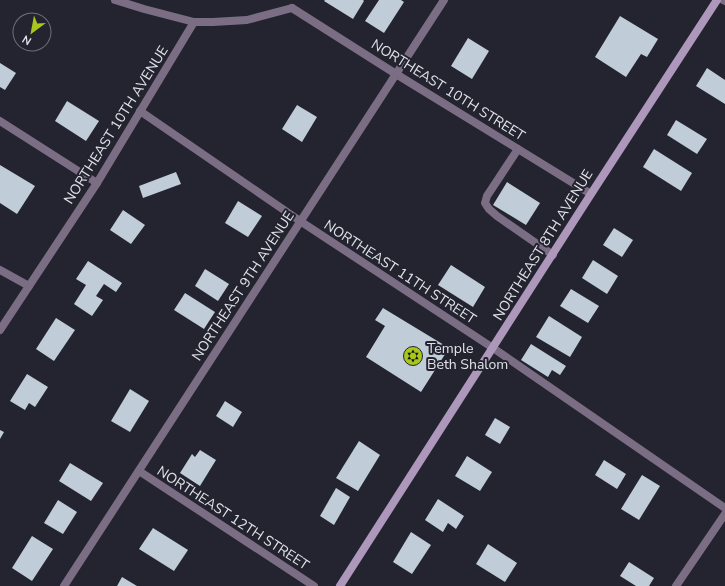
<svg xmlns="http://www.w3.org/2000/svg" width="725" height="586" viewBox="0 0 725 586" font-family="'Nunito Sans',sans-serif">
<rect width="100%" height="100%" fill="#23242f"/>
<g fill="#c0ccd7">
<polygon points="325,0 363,0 364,1 353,19 324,1"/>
<polygon points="379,0 401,0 404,2 384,33 365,21"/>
<polygon points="620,16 658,39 647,57 641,54 626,77 595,57"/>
<polygon points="468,38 489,51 472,79 451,66"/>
<polygon points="0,63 16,73 5,90 0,87"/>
<polygon points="707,68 725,80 725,104 696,86"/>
<polygon points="67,101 99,121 86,141 55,121"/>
<polygon points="297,105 317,117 302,142 282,129"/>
<polygon points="676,120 707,139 697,154 667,135"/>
<polygon points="654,149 692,173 681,191 643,167"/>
<polygon points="0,165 35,186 17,214 0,203"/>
<polygon points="176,172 181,184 143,198 139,186"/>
<polygon points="507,182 540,203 526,225 493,205"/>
<polygon points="238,201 262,216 248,237 225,223"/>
<polygon points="123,210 145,225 131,244 110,230"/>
<polygon points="614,228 633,240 622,257 603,245"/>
<polygon points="593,260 618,276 607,294 582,278"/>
<polygon points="88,261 122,283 116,292 104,284 96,296 103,300 92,316 74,304 86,285 76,279"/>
<polygon points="451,265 485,287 473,307 438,285"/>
<polygon points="205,269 229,284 218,301 195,286"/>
<polygon points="571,289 599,306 588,323 560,306"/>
<polygon points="185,293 215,312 204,329 174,310"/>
<polygon points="383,308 449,348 421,392 366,357 385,326 375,320"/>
<polygon points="549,316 582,337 570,357 536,337"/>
<polygon points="56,318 75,330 54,361 36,349"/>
<polygon points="531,344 566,366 560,375 552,370 548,377 521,360"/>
<polygon points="27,374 48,387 35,407 29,403 25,410 10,401"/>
<polygon points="130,389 149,401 130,432 111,421"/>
<polygon points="225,401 242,412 233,427 216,416"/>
<polygon points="495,418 510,427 500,444 485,435"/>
<polygon points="0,430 4,432 0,439"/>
<polygon points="359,441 380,455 358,491 336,478"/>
<polygon points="200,450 216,460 200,486 180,473 192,454 195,457"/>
<polygon points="467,456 492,472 480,491 455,476"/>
<polygon points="604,460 626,474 617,489 595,475"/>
<polygon points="70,463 103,483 91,501 59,481"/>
<polygon points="642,475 660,486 639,520 621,509"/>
<polygon points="336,488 350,497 334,525 320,516"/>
<polygon points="438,499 464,516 456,529 448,523 443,532 425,520"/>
<polygon points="58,500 77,512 63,534 44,523"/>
<polygon points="153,528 188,550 174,571 139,549"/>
<polygon points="411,532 431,545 412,574 393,562"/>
<polygon points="32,536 53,549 32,581 12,568"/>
<polygon points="488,544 517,563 505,582 476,564"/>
<polygon points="629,562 654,578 649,586 636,586 620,576"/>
<polygon points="122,577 137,586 117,586"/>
</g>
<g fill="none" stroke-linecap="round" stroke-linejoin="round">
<g stroke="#7b6e84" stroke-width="8">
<polyline points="518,149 487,196 485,203 489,209 497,216 553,255"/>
<polyline points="0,270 29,286"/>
</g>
<g stroke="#7b6e84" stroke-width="8">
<polyline points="115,0 144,9 194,22"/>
<polyline points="292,8 396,74 591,194"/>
<polyline points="140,111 300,221 493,348 725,508"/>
<polyline points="0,121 97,183"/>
<polyline points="0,330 97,183 194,22 213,22 247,20 292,8"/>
<polyline points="139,471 314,586"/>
<polyline points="64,586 444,0"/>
<polyline points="676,586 725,514"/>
</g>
<polyline stroke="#7b6e84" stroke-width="8" points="723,0 725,1"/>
<polyline stroke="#ad97ba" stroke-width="8" points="340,586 591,194 717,0"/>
</g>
<defs>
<g id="synagogue-disc" transform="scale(1)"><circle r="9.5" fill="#a8c71d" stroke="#23242f"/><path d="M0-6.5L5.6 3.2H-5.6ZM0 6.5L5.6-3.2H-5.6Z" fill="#111"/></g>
</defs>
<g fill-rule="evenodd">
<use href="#synagogue-disc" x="413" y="356"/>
</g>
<g text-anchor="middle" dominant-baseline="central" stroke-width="4" stroke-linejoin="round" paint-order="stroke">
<g font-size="14" fill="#e2e3ea" stroke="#23242f">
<text transform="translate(448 90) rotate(32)">NORTHEAST 10TH STREET</text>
<text transform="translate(116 125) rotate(-58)">NORTHEAST 10TH AVENUE</text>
<text transform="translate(543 245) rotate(-58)">NORTHEAST 8TH AVENUE</text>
<text transform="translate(400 272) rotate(33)">NORTHEAST 11TH STREET</text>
<text transform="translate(243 286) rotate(-57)">NORTHEAST 9TH AVENUE</text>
<text transform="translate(233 518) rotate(33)">NORTHEAST 12TH STREET</text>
</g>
<g font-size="14" fill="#e2e3ea" stroke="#23242f" text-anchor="start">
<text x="427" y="348">Temple<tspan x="427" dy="16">Beth Shalom</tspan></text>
</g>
</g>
<g transform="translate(32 32) rotate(212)"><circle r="19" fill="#23242f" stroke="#6f707a"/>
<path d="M0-3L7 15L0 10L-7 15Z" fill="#a8c71d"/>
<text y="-6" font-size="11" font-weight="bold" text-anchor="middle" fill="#e2e3ea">N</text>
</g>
</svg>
